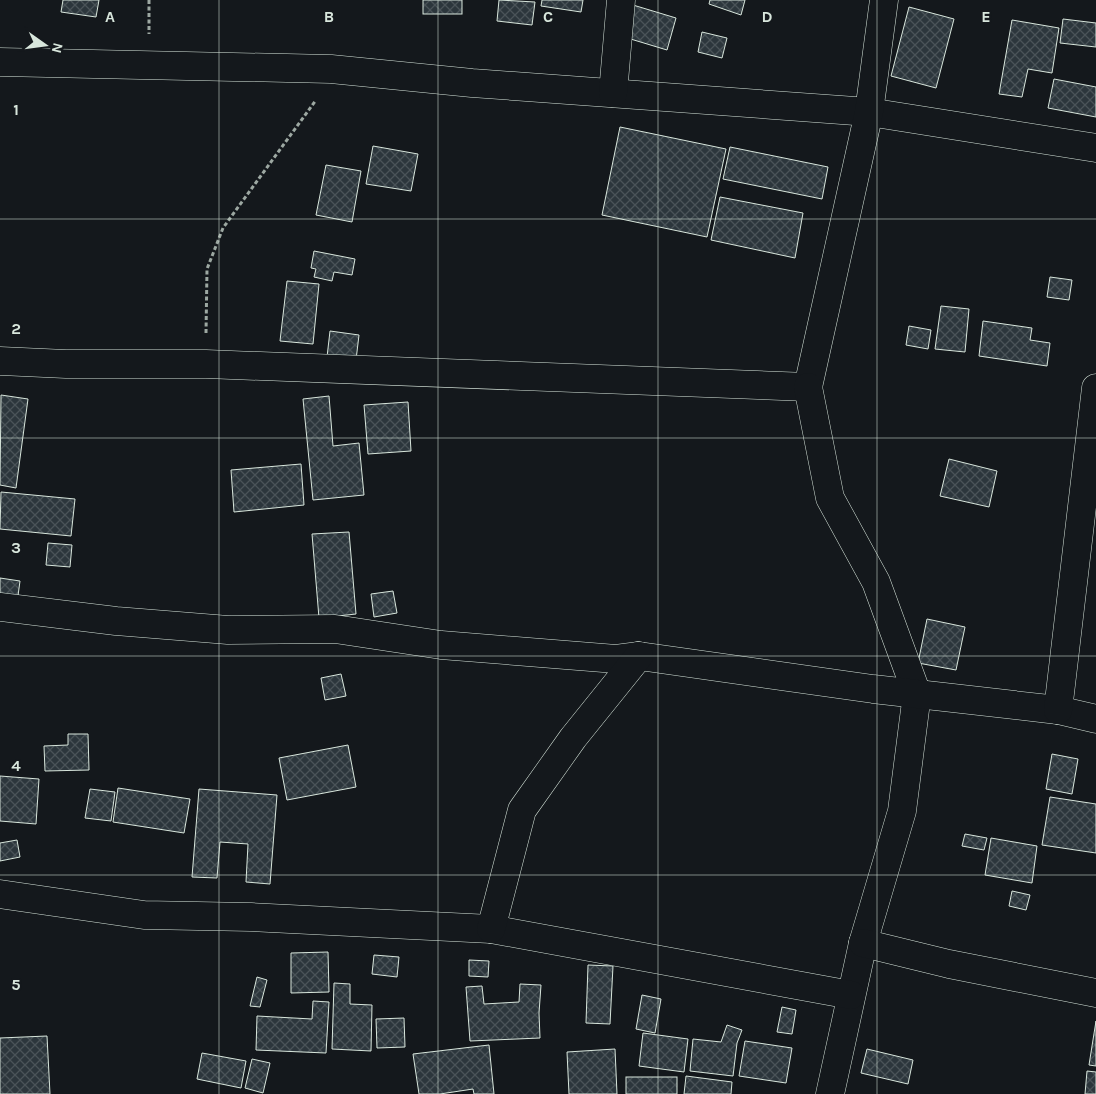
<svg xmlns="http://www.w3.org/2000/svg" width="1096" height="1094" viewBox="0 0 1096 1094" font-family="Karla,sans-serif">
<defs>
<pattern id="building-cross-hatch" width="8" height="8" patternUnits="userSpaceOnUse" patternTransform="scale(1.25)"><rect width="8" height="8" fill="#2c363c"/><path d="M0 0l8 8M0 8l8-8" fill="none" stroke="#4a5358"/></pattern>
</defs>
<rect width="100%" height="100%" fill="#14181c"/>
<g fill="url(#building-cross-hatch)" stroke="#d8e6dc">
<polygon points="63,0 99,0 96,17 61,12"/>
<rect x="423" y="0" width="39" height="14"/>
<polygon points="499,0 535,2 532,25 497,21"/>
<polygon points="542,0 583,0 581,12 541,6"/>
<polygon points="710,0 745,0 741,15 709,4"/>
<polygon points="633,5 676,18 667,50 624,37"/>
<polygon points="909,7 954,19 936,88 891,76"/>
<polygon points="1063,19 1096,23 1096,47 1060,43"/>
<polygon points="1012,20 1059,28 1052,73 1028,69 1022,97 999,94"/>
<polygon points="702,32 727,38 722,58 698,52"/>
<polygon points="1054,79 1096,87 1096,117 1048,108"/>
<polygon points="620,127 726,149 707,237 602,215"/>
<polygon points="373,146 418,154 411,191 366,184"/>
<polygon points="730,147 828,167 822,199 723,179"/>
<polygon points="326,165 361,171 352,222 316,215"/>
<polygon points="720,197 803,213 795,258 711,240"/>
<polygon points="314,251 355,259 352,275 334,272 332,281 314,277 316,269 311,268"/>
<polygon points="1050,277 1072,280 1069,300 1047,297"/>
<polygon points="287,281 319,284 313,344 280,341"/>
<polygon points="941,306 969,309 965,352 935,349"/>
<polygon points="983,321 1032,328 1030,340 1050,343 1047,366 979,356"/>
<polygon points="909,326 931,330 928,349 906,345"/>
<polygon points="330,331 359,335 356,360 327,357"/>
<polygon points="1,395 28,399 16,488 0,485"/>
<polygon points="329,396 333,446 359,443 364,495 313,500 303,399"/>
<polygon points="408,402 411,451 368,454 364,405"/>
<polygon points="949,459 997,471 989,507 940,496"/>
<polygon points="301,464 304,505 234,512 231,470"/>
<polygon points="1,492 75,499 71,536 0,529"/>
<polygon points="349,532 356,614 319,618 312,534"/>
<polygon points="48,543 72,545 70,567 46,565"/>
<polygon points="0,578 20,581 17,603 0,600"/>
<polygon points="393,591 397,613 374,617 371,594"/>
<polygon points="927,619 965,627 956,670 918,663"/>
<polygon points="341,674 346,696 325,700 321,678"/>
<polygon points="68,734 88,734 89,770 45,771 44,746 68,745"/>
<polygon points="348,745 356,787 287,800 279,758"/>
<polygon points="1052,754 1078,759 1072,794 1046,789"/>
<polygon points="0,776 39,779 36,824 0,821"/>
<polygon points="118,788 190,799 184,833 113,822"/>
<polygon points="90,789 115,792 111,821 85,818"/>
<polygon points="199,789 277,795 270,884 246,882 248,844 220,842 217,878 192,877"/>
<polygon points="1050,797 1096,804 1096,853 1042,845"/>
<polygon points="965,834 987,838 984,850 962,846"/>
<polygon points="991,838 1037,846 1032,883 985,875"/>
<polygon points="17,840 20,857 0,861 0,843"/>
<polygon points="1012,891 1030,895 1026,910 1009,906"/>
<polygon points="328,952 329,992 291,993 291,953"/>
<polygon points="374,955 399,957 397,977 372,974"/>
<polygon points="469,960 489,961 488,977 469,976"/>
<polygon points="588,965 613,966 610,1024 586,1023"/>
<polygon points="257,977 267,980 260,1007 250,1006"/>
<polygon points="334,983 350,984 350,1004 372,1005 371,1051 332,1049"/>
<polygon points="520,984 541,985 539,1013 540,1038 470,1041 466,987 482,986 484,1004 519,1002"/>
<polygon points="642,995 661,999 655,1033 636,1029"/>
<polygon points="313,1001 329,1002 326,1053 256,1050 257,1016 312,1019"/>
<polygon points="782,1007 796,1010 792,1034 777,1032"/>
<polygon points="404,1018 405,1047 377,1048 376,1019"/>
<polygon points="1096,1021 1096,1066 1089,1065"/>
<polygon points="727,1025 742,1030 737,1043 733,1076 690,1071 693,1039 721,1042"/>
<polygon points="643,1033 688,1039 684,1072 639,1066"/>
<polygon points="47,1036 50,1094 0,1094 0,1038"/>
<polygon points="745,1041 792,1048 786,1083 739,1076"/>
<polygon points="489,1045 494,1094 474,1094 473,1089 440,1094 419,1094 413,1054"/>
<polygon points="615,1049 617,1094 569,1094 567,1052"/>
<polygon points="867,1049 913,1060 908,1084 861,1073"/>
<polygon points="202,1053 246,1061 241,1088 197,1079"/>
<polygon points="252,1059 270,1063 263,1093 245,1088"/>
<polygon points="1087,1071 1096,1072 1096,1094 1085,1094"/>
<polygon points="686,1076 732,1082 731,1094 684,1094"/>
<rect x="626" y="1077" width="51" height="17"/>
</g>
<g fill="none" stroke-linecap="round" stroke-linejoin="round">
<g stroke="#d8e6dc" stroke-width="29">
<g id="street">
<polyline points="0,62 331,69 472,83 869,112 1096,148"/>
<polyline points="613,93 621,0"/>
<polyline points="0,361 66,364 206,364 808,387 869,112 884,0"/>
<polyline points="808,387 830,498 876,582 917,694 902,811 863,943 830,1094"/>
<polyline points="0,607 116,621 228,630 335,629 441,645 616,659 639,656 873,689 1058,710 1096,719"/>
<polyline points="1058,710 1096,388"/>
<polyline points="0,894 144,915 251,917 491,929 851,995"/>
<polyline points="491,929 522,810 573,738 639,656"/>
<polyline points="863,943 949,964 1096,993"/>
</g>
</g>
<g stroke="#9da8a2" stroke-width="3" stroke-dasharray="4 2.5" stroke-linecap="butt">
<polyline points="149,0 149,34"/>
<polyline points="206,333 207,269 223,228 316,100"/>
</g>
<use href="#street" stroke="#14181c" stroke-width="28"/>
</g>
<path fill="none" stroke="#d8e6dc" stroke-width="1" stroke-opacity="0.55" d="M 219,0 L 219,1094M 438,0 L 438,1094M 658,0 L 658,1094M 877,0 L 877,1094M 0,219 L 1096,219M 0,438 L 1096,438M 0,656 L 1096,656M 0,875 L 1096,875"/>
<g font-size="16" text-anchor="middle" font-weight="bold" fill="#d8e6dc" stroke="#14181c" stroke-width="4" stroke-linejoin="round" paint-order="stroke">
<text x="110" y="22">A</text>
<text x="329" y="22">B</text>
<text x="548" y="22">C</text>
<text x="767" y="22">D</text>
<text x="986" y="22">E</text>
<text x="16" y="115">1</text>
<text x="16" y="334">2</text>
<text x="16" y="553">3</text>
<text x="16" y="771">4</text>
<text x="16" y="990">5</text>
</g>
<g transform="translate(45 45) rotate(104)" stroke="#14181c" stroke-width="4" paint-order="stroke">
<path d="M0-4L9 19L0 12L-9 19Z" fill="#d8e6dc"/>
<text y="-8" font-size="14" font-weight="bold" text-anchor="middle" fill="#d8e6dc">N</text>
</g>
</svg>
